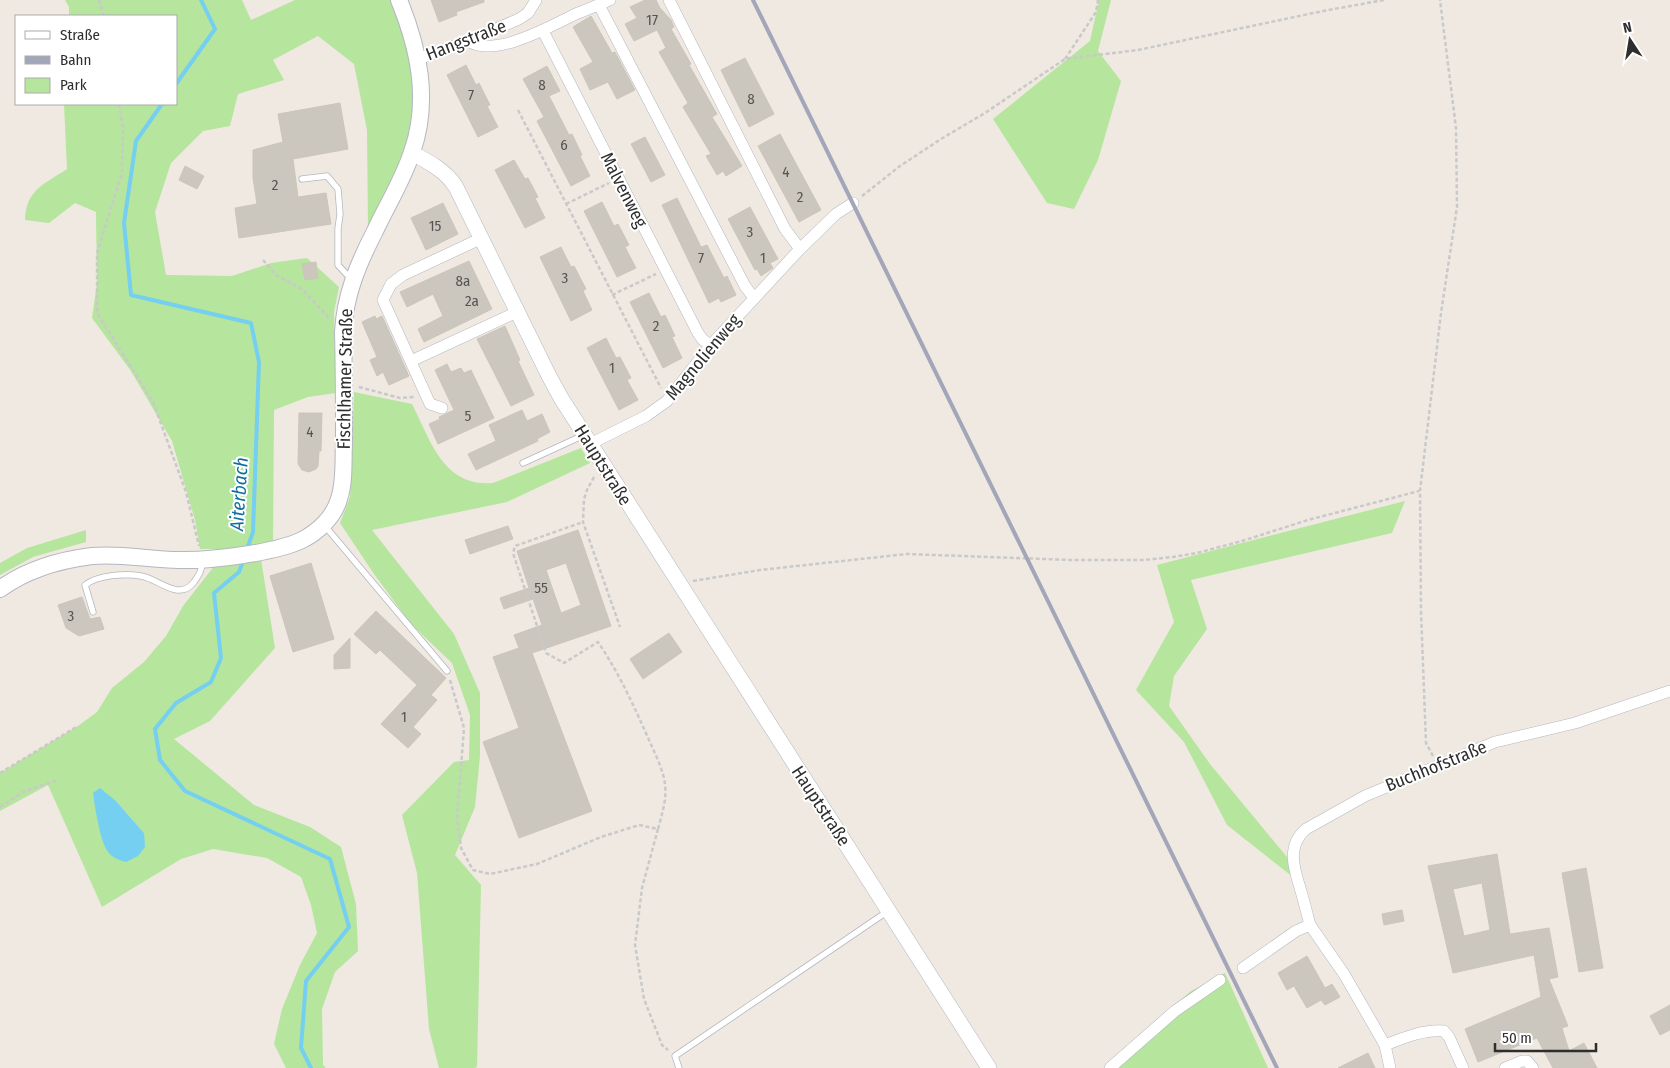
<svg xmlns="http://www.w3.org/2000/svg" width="1670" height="1068" viewBox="0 0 1670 1068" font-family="'Fira Sans Condensed',sans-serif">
<rect width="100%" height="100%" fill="#efe9e1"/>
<g fill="#b6e59e" fill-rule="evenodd">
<path d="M 65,0 L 242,0 L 251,20 L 295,0 L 392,0 L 405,32 L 416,96 L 406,150 L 368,227 L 367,130 L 354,64 L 318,36 L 273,60 L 284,80 L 238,94 L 230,126 L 203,131 L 171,163 L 155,212 L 166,275 L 232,276 L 271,263 L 307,258 L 339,287 L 334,312 L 336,393 L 308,397 L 274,410 L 273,543 L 232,549 L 200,549 L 195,520 L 172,441 L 131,371 L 92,318 L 97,283 L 96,212 L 75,203 L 49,223 L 25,220 C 26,189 45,184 67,169 L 64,104 L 176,104 L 176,16 L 69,16 L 69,7 Z"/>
<polygon points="1099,0 1111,0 1098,51 1121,81 1098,160 1074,209 1047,203 993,119 1090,41"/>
<path d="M 354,392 L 412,404 C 431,441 443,487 493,483 L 581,448 L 590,463 L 507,502 L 372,530 L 454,634 L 480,693 L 480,756 L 475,807 L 455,855 L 481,885 L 477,1067 L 475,1068 L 439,1068 L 429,1029 L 417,873 L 402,815 L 454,762 L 469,760 L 470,715 L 452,663 L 411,624 L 374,574 L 340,523 L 350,497 Z"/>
<polygon points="1405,501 1392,533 1191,580 1207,629 1174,676 1169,706 1210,764 1287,857 1293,877 1227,825 1184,742 1136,690 1174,622 1157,565"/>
<polygon points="86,530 86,542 33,557 0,575 0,563 27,548"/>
<path d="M 261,559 L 275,648 L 210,721 L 174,739 L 254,805 L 310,827 L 341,847 L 356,904 L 358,951 L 335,972 L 322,1009 L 323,1065 L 326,1068 L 286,1068 L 274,1044 L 282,1009 L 300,965 L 317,933 L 311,905 L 301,877 L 267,858 L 213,849 L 181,859 L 102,907 L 48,785 L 0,811 L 0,773 L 78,726 L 97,712 L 112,688 L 144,662 L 166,636 L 183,606 L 215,565 ZM 93,793 L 116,801 L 144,833 Z"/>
<polygon points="1225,973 1268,1068 1112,1068 1108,1062 1191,991"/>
</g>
<path fill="#75cff0" d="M 100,788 L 116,801 L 144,833 L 145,847 L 138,856 L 126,862 C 119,860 113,858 109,853 C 100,843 95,807 93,793 Z"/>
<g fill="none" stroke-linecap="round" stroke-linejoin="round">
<g stroke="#75cff0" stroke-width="4">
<polyline points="176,84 215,29 201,0"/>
<polyline points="162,104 136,141 124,223 131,295 251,323 259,362 253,532 247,549"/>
<polyline points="243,561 239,572 214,593 221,658 211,682 176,703 155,729 160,760 185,791 330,859 349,927 306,981 301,1048 311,1068"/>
</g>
</g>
<g fill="#cbc7bf" stroke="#cbc5ba" fill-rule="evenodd">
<polygon points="431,0 484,0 484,2 456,12 457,15 439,22"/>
<polygon points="645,0 656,0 660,8 671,20 674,27 671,29 691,64 689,65 717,114 712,117 742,166 726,176 723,171 717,175 706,156 711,154 683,107 688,103 659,52 666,48 657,30 634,41 625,24 637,18 630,7"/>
<polygon points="591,16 612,53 615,52 635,90 617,99 608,82 590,90 580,69 593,62 573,27"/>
<polygon points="745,58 774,114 749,127 721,70"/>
<polygon points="466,65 476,85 479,83 490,105 487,106 498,127 478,137 447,75"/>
<polygon points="547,66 560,91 549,96 569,135 572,134 582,155 580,156 590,176 571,186 537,121 544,117 523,79"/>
<polygon points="340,103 348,149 293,159 298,197 326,193 331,224 239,238 235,208 257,204 253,178 253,150 283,142 278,114"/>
<polygon points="780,134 821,210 799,222 758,146"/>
<polygon points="645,137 665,175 651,182 631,144"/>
<polygon points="514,160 525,179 528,178 538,197 535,198 545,218 525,228 495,170"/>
<polygon points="185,166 204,176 197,189 179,180"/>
<polygon points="677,198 701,247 707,245 724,278 727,276 736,295 721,302 719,298 709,303 662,205"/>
<polygon points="602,202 614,226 618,224 629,245 625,247 636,268 617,277 584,211"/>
<polygon points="443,203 458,234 426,250 411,218"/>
<polygon points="750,207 778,259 770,263 773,268 761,276 757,269 755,270 728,219"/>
<polygon points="561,247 571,267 574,266 586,289 583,291 592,310 571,321 540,257"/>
<polygon points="469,261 492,309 424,342 418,329 443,316 433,294 407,307 400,292"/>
<polygon points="316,262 318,278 305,280 302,264"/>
<polygon points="649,293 661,317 665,315 675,336 672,337 682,358 663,368 630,302"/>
<polygon points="375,316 376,319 382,316 409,376 389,385 383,372 377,376 370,360 377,357 362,322"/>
<polygon points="505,326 520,360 518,361 534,395 511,406 477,339"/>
<polygon points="606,338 616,358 620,357 631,378 627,380 638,400 619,410 587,348"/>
<polygon points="447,364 451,372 461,368 464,373 471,370 494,418 438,444 429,424 440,419 439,417 454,410 435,370"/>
<polygon points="522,410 527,421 542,414 550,432 537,439 538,441 476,470 468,454 496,441 489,425"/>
<polygon points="299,413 322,413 321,451 319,451 318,466 316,469 309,472 302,470 298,464"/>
<polygon points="508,526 513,539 470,554 465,540"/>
<path d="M 578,530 L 611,626 L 532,653 L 592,811 L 519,838 L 483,742 L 519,728 L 493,657 L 519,648 L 514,635 L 542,625 L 533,599 L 504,609 L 500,598 L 529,588 L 517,551 ZM 566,563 L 581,605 L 561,613 L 546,570 Z"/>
<polygon points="311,563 334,639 293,652 270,576"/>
<polygon points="82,597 90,619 100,617 104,629 79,636 66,628 58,605"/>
<polygon points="376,611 446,678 431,695 437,700 413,727 421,734 408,748 381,724 417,685 380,650 376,654 354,634"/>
<polygon points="669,633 682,652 643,679 630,659"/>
<polygon points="350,638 350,668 334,669 334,655"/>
<path d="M 1497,854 L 1510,934 L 1549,928 L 1558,977 L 1549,979 L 1568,1026 L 1562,1028 L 1569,1051 L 1584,1043 L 1597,1068 L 1553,1068 L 1537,1038 L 1478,1062 L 1465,1029 L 1541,997 L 1534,955 L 1453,973 L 1428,866 ZM 1482,883 L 1490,930 L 1464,936 L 1453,889 Z"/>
<polygon points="1586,868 1603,968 1579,972 1562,873"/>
<polygon points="1402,910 1404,921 1384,925 1382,914"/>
<polygon points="1307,956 1325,988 1332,984 1340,997 1325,1005 1321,1000 1307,1008 1294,986 1287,990 1278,973"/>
<polygon points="1670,1005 1670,1030 1660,1035 1650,1016"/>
<polygon points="1368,1053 1375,1068 1338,1068"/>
</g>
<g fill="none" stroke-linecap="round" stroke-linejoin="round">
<g stroke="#b4b7c1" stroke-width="7">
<g id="service">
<polyline points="302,179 327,176 338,189 340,214 338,229 338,265 351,279"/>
<polyline points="523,463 584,435"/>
<polyline points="325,526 447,671"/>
<path d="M 93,612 L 85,585 C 98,575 125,573 141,576 C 159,579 179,602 194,582 C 199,575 202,571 202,561"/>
<polyline points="679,1068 675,1056 888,911"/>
</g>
</g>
<g stroke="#b4b7c1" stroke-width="12">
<g id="minor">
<polyline points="669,0 785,229 800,249"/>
<polyline points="599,5 745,286 754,298"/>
<polyline points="543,31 698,333 703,340 711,345"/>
<path d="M 468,41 C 495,59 552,25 578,13 C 589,9 600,4 610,0"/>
<polyline points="418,59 468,41 519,19 528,13 536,0"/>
<polyline points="411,361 517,312"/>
<polyline points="442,408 430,404 383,300 391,284 403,275 482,238"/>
<polyline points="590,444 646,416 667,401 711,345 800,249 836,214 853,203"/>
<path d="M 1310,925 C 1307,913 1304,902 1301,891 C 1294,869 1286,846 1306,829 L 1365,796 L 1495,742 L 1575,723 L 1670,691"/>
<polyline points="1243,968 1296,931 1310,925 1344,974 1385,1045 1390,1068"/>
<path d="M 1385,1045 C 1403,1038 1425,1029 1444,1031 L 1449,1037 L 1463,1068"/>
<polyline points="1110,1068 1175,1011 1220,980"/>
<polyline points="1505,1068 1522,1061 1527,1061 1533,1068"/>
</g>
</g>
<g stroke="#b4b7c1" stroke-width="16">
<path id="tertiary" d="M 412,153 C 429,162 446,171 456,187 L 549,376 L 561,398 L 989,1068"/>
</g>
<g stroke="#b4b7c1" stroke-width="18">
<path id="secondary" d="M 0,589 C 26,570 60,560 92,556 C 121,553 150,560 179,560 C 209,561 275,553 302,540 C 318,532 334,517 339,499 C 345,481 343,461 344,442 C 344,406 344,369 343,332 C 345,295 358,264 375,231 C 387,205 403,180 412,152 C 430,101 419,49 399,0"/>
</g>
<g stroke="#c9c9c9" stroke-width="2.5" stroke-dasharray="4 2.5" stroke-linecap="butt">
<polyline points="99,0 104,16"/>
<polyline points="1065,59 1096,12 1098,0"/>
<polyline points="119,104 123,128 122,173 97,253 97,313 153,402 186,492 199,546"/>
<polyline points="518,110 661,388"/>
<polyline points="862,196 900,166 941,139 985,113 1065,59 1138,50 1323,11 1384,0"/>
<polyline points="566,204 609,183"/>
<polyline points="263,260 277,276 302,289 330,319"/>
<polyline points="612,295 656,274"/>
<polyline points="359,387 400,398 414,397"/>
<polyline points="594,477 587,490 584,499 583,522 620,627"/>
<polyline points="693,581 760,570 907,554 1071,560 1144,560 1173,557 1197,553 1242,541 1308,520 1419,491"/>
<path d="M 450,680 L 464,728 L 457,818 L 461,848 L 473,870 L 490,874 L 537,864 L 601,837 L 639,825 L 658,829 C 662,814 667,799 665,784 C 663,769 655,754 649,740 C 634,706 619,673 598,642 L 564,663 L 546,653 L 513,553 L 515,546 L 583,522"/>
<polyline points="1433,756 1426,743 1421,611 1420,491 1441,313 1457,207 1456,128 1440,0"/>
<polyline points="0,773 78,726"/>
<polyline points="0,807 25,791 58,780"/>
<polyline points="658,829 642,888 635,945 644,999 662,1045 668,1050"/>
</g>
<use href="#service" stroke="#fff" stroke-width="5.5"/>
<use href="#minor" stroke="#fff" stroke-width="11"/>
<use href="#tertiary" stroke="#fff" stroke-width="15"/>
<use href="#secondary" stroke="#fff" stroke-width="16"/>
<polyline stroke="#a3a6b8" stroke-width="4" points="753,0 1277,1068"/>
</g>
<g text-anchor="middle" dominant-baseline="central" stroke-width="4" stroke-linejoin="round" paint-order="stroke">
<g font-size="15" fill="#555452">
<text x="652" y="20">17</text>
<text x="542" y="85">8</text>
<text x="471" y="95">7</text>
<text x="751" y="99">8</text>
<text x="564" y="145">6</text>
<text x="786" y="172">4</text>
<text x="275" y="185">2</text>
<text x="800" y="197">2</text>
<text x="435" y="226">15</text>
<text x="750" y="232">3</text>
<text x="701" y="258">7</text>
<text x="763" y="258">1</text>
<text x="565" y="278">3</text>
<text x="463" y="281">8a</text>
<text x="472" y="301">2a</text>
<text x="656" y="326">2</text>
<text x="612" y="368">1</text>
<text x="468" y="416">5</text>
<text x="310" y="432">4</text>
<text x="541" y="588">55</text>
<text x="71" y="616">3</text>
<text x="404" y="717">1</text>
</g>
<g font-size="18" fill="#2e2e2e" stroke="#fff">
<text transform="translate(466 40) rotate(-21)">Hangstraße</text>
<text transform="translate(624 190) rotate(63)">Malvenweg</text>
<text transform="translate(703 357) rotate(-50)">Magnolienweg</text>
<text transform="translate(345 379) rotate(-89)">Fischlhamer Straße</text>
<text transform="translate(603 465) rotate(58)">Hauptstraße</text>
<text transform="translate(1436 766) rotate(-22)">Buchhofstraße</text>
<text transform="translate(821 806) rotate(57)">Hauptstraße</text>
</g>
<g font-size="19" font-style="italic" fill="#0d6fa3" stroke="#fff">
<text transform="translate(239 494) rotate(-86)">Aiterbach</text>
</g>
</g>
<rect x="15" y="15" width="162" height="90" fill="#ffffff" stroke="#ababab"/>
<rect x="25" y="31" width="25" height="8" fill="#ffffff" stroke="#ababab"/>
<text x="60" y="40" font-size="15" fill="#2e2e2e">Straße</text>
<rect x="25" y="56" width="25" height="8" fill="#a3a6b8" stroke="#ababab"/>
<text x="60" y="65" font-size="15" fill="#2e2e2e">Bahn</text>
<rect x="25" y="78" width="25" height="15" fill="#b6e59e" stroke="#ababab"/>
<text x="60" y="90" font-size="15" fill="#2e2e2e">Park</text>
<g transform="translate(1630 40) rotate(348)" stroke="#ffffff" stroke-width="4" paint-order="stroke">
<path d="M0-4L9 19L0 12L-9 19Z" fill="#2e2e2e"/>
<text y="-8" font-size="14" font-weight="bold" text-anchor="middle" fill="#2e2e2e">N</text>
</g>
<path d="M1495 1043v8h101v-8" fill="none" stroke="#2e2e2e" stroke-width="2.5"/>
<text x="1502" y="1043" font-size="15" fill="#2e2e2e" stroke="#ffffff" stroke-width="4" paint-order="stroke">50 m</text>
</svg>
